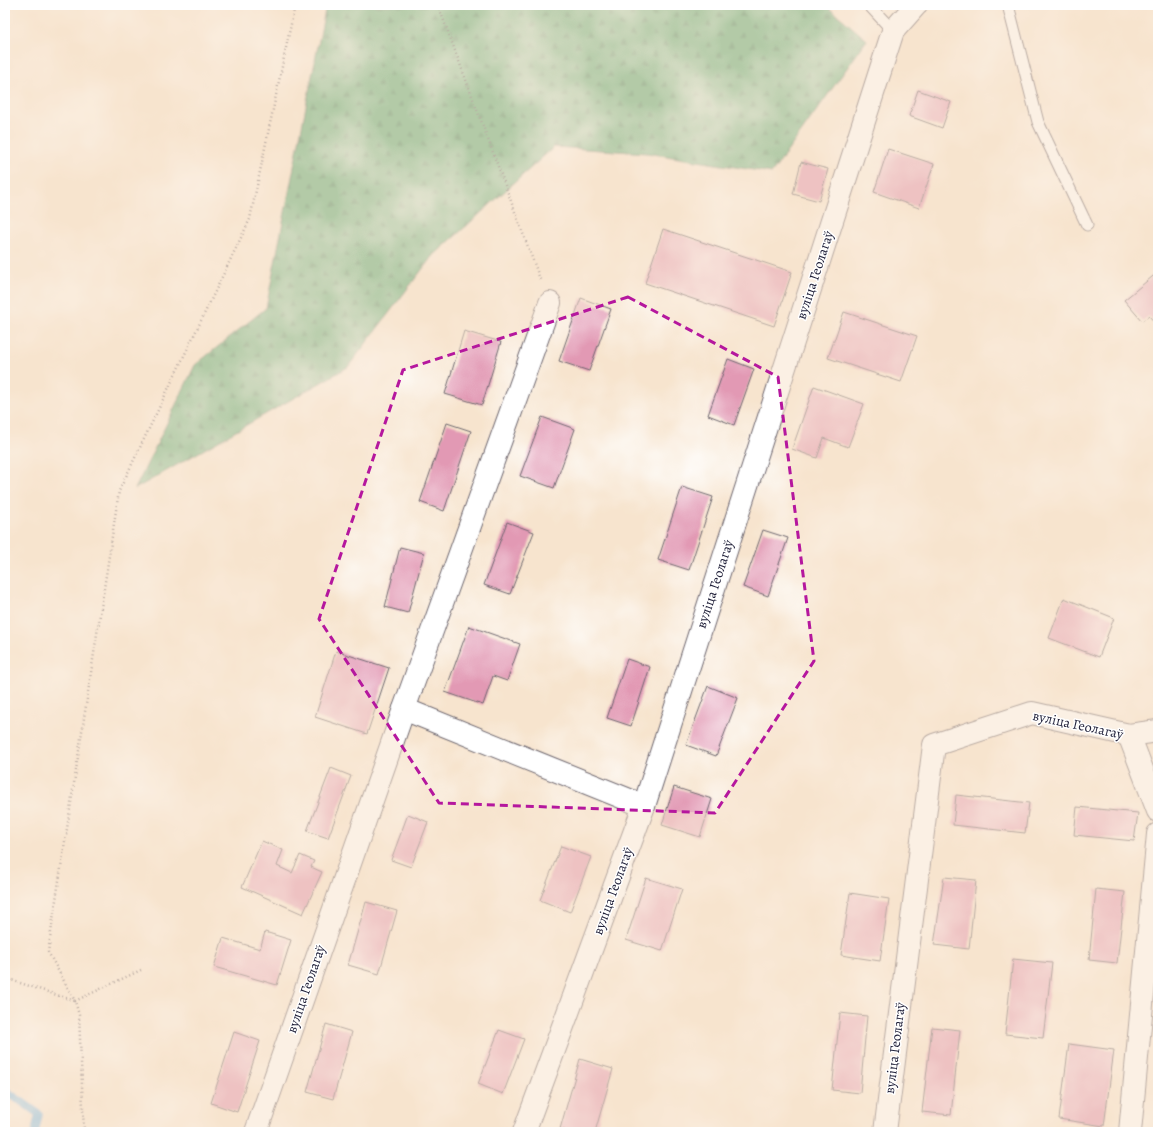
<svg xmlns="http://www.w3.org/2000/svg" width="1163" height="1137" viewBox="0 0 1163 1137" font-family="Alegreya,serif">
<defs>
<pattern id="forest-firs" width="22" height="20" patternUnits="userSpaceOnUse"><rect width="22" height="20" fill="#5fac78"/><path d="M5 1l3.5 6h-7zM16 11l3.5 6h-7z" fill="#4e8c64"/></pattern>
</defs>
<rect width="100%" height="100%" fill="#fff"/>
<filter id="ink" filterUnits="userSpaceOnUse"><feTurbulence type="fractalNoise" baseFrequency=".025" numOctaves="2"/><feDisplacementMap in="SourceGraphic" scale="8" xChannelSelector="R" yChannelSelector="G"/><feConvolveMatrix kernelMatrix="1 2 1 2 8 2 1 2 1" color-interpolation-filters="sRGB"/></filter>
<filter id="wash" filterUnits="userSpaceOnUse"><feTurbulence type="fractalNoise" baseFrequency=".012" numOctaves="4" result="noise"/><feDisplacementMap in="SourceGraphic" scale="16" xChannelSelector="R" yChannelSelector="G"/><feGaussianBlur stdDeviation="0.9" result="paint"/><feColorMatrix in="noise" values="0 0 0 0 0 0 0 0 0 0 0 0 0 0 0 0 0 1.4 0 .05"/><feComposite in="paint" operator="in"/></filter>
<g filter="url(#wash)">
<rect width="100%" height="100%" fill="#f7e4ce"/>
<polygon fill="url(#forest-firs)" stroke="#40675a" points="326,5 826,5 867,40 772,173 647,153 554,147 431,258 348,367 135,489 195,365 266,308"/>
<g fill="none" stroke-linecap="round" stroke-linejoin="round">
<polyline stroke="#69b1e0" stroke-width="8" points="5,1090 39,1114 35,1132"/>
</g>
<g id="blocks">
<g fill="#e299b4">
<polygon points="918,90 951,102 942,128 909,116"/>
<polygon points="888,149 934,164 919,208 874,192"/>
<polygon points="801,162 828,169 819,201 793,194"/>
<polygon points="663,229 792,272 774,326 645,283"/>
<polygon points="1158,272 1158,326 1149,316 1142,321 1124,300"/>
<polygon points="581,298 611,309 589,371 559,361"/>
<polygon points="844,312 917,336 901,382 828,358"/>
<polygon points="464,331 501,342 482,405 445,394"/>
<polygon points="728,359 754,369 734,425 708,415"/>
<polygon points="814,386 864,404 848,447 824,438 817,458 792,449"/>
<polygon points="542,417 575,429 554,488 520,476"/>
<polygon points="447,423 471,431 444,511 420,502"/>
<polygon points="682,487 713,497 689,570 658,560"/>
<polygon points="507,522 534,532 510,594 484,585"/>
<polygon points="763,530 788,538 768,596 743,587"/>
<polygon points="400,547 424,553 408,613 385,607"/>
<polygon points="1064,598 1114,618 1099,657 1049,638"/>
<polygon points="469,626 520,644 507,681 493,676 483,705 445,692"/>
<polygon points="336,651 389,668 367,734 315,717"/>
<polygon points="627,659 650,667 631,726 607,718"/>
<polygon points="708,686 738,698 716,756 686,745"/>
<polygon points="331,768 351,776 328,838 307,831"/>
<polygon points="674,787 712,799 700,837 662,825"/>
<polygon points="956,795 1029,803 1025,833 953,825"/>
<polygon points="1077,807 1138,813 1134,841 1074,835"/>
<polygon points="408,814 428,822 411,867 391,860"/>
<polygon points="262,841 283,850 277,866 292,873 300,855 314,861 311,867 322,872 303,914 242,887"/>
<polygon points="561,846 591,857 570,912 540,900"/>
<polygon points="944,877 976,880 969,949 934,945"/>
<polygon points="646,878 682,889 662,951 626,940"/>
<polygon points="1096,889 1125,892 1117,963 1089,960"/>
<polygon points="850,893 889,899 880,961 841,955"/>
<polygon points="366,902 397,911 379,974 348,965"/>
<polygon points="265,932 291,940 277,985 214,967 223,938 260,949"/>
<polygon points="1013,959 1052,963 1043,1038 1005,1034"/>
<polygon points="840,1013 867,1016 860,1093 832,1090"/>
<polygon points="326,1024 352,1032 333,1099 307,1092"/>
<polygon points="932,1027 960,1030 951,1115 922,1112"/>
<polygon points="499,1030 524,1039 503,1094 478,1084"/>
<polygon points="234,1032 260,1041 237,1112 211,1103"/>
<polygon points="1069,1044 1114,1050 1104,1126 1059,1119"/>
<polygon points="580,1059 613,1069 595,1132 571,1132 560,1129"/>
</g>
</g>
</g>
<g filter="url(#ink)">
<use href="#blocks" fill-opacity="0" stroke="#6d666e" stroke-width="1"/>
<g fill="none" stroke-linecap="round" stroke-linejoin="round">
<g stroke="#6d666e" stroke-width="13">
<g id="service">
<polyline points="869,5 893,31"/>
<polyline points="1008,5 1038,122 1087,225"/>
</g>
</g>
<g stroke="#6d666e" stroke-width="24">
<g id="minor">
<polyline points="404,709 644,806"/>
<polyline points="1129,735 1158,811"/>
<polyline points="256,1132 404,709 550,303"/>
<polyline points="524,1132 644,806 893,31 916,5"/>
<polyline points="885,1132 934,745 1032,713 1129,735 1158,731"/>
<polyline points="1130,1132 1158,834"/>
</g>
</g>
<g stroke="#6d666e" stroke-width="2.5" stroke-dasharray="1 3" stroke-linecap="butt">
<polyline points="438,5 541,282"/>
<polyline points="141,970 75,1001 48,952 119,491 250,219 295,5"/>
<polyline points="5,978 75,1001 79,1015 84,1132"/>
</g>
<use href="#service" stroke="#fff" stroke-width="11"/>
<use href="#minor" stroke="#fff" stroke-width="22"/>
</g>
</g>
<path d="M0 0H1163V1137H0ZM 628,297 L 778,377 L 814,661 L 715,813 L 439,803 L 319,619 L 403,370 Z" fill="#f7e4ce" fill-opacity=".55" fill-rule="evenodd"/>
<path fill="none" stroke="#b5179e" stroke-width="3" stroke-dasharray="8 5" stroke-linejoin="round" d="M 628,297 L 778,377 L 814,661 L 715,813 L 439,803 L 319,619 L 403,370 Z"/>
<g text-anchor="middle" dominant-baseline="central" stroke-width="3" stroke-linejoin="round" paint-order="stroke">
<g font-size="14" fill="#22223b" stroke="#fff">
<text transform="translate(815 275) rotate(-72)">вуліца Геолагаў</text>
<text transform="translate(715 584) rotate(-72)">вуліца Геолагаў</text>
<text transform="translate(1078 725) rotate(12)">вуліца Геолагаў</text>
<text transform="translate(613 891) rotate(-70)">вуліца Геолагаў</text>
<text transform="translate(306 989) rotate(-71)">вуліца Геолагаў</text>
<text transform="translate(895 1048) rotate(-83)">вуліца Геолагаў</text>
</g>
</g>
<rect width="1163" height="1137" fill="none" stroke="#fff" stroke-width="20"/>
</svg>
